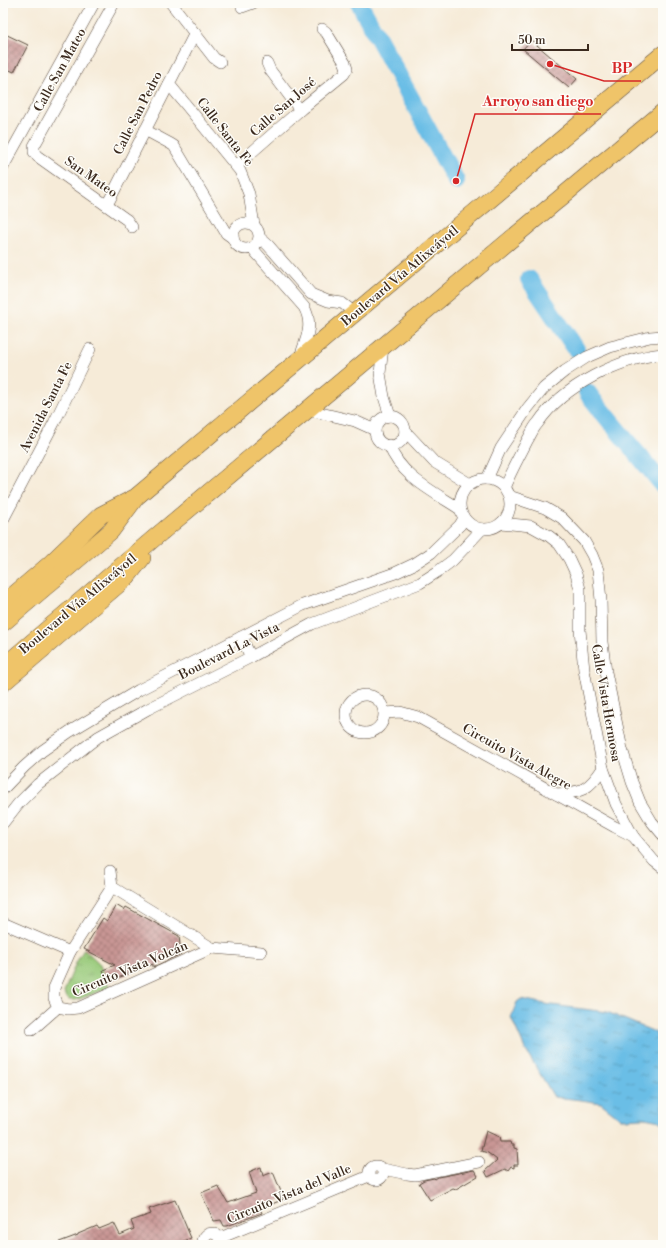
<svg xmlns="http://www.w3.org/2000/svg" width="666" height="1248" viewBox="0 0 666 1248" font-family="'Libre Bodoni',serif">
<defs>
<pattern id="grass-tufts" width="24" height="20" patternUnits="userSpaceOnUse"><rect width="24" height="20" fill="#97c978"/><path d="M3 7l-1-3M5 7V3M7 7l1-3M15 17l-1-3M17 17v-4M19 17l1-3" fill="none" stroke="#7ca362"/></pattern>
<pattern id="water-ripples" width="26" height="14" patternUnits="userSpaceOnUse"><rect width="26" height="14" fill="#6abee6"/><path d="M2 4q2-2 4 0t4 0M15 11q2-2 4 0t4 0" fill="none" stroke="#589bba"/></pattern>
<pattern id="building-cross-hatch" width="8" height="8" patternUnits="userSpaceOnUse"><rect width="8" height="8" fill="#c99694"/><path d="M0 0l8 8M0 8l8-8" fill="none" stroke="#a47b78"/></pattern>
</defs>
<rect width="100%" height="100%" fill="#fdfcf7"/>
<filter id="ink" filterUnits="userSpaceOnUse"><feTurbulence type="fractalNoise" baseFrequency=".025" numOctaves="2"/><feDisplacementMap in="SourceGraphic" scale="8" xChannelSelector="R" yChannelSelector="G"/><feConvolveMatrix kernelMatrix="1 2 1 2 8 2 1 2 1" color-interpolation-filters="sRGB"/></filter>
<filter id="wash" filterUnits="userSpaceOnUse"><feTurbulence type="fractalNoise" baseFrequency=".012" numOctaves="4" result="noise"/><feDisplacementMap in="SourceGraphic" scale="16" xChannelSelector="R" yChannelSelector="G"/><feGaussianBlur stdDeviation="0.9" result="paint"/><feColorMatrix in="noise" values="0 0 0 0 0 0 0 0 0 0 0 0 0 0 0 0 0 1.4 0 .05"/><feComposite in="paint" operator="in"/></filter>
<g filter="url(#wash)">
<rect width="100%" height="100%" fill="#f6ebd8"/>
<polygon fill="url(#grass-tufts)" stroke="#697a4b" points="84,949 99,963 110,988 76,1000 69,1000 65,996 64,992 76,963"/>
<polygon fill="url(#water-ripples)" stroke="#527482" points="521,999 551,1005 607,1012 655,1032 663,1048 663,1124 660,1121 645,1118 621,1119 601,1103 581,1100 554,1097 525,1049 511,1017 517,1002"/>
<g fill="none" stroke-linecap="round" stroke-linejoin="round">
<g stroke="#6abee6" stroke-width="18">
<polyline points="359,3 456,181"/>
<polyline points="529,279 576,349"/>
<path d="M 587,392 C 611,424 638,454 663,485"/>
</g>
</g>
<g id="blocks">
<g fill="url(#building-cross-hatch)">
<polygon points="3,33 28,45 14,72 3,67"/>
<polygon points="531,40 577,79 569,88 523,49"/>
<polygon points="116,905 124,910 126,907 179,936 181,954 153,967 153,964 108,982 103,970 115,965 84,949 103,918 107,921"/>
<polygon points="486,1131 499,1137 500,1142 510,1142 511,1145 514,1145 514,1148 517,1149 518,1165 514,1165 514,1168 511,1167 508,1171 505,1169 488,1177 485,1171 497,1160 488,1153 481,1151"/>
<polygon points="261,1167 263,1176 273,1172 284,1199 260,1209 262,1213 227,1226 224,1226 221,1220 214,1221 201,1193 218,1186 228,1203 256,1193 249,1172"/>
<polygon points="474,1170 478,1176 456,1189 453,1188 430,1200 419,1183 424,1180 434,1178 435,1179 438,1177"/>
<polygon points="175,1200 191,1238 174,1245 54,1245 54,1244 78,1235 78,1234 97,1226 99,1229 114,1223 120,1235 134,1229 131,1221 151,1214 149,1209"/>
</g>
</g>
</g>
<g filter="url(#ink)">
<use href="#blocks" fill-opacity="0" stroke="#57473a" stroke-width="1"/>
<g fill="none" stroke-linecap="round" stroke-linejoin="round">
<g stroke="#57473a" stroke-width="12">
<g id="street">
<polyline points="114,3 34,146 34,152 37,156 127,220 132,227"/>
<polyline points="171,3 214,58 220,62"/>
<polyline points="242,7 253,3"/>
<polyline points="267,63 270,70 300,110"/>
<polyline points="169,84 240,171 249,194 254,225"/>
<polyline points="145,130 171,144 174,146 226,233 233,238"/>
<polyline points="236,166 300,110 344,74 347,69 345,63 326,32 322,29"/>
<polyline points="3,167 94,3"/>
<polyline points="107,205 195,33"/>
<circle cx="246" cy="236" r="13"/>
<polyline points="260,238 268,245 311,294 328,301 342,303 355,313"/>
<path d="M 252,248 L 304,307 C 314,325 306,339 300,357"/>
<polyline points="383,347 380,373 384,397 390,416"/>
<polyline points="308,410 355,421 375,430"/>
<circle cx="390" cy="431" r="15"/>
<polyline points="405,431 434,462 470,484"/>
<path d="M 389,445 C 400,476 434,492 460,509"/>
<polyline points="487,479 501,448 527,409 544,388 565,371 587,357 610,347 650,337 663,336"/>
<circle cx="485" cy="504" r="25"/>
<path d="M 504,488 C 511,471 519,457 527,441 C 531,435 533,428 538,423 C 563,386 619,358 663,354"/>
<polyline points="509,496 545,508 562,518 584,541 592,555 598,570 601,600 602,642 606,672 622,749 632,782 640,802 652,822 663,835"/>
<polyline points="3,520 54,423 90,349"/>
<polyline points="501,523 531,526 549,536 559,544 569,559 576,574 580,589 580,630 584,670 603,768 616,804 633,836 654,861 663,868"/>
<polyline points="241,637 251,657"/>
<circle cx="365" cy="714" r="19"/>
<polyline points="385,713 400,712 418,717 615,827 633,836"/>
<polyline points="3,789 24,767 42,751 69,732 139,690 303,605 395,573 414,564 431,553 460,525 464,518"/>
<path d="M 556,794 C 582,792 588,791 603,768"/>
<polyline points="3,823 18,804 38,784 98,737 148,709 251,657 312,624 420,583 437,572 453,560 482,529"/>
<polyline points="110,871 112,887 70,952 54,988 54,998 58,1007 68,1009 78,1008 212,948"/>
<polyline points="112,887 212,948 261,952"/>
<polyline points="3,923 70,952"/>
<polyline points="32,1030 58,1007"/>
<circle cx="376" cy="1173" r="7"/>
<polyline points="383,1169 407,1174 415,1175 479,1162"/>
<polyline points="220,1238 369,1176"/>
<path d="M 203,1245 C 201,1230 221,1229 220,1244"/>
</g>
</g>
<g stroke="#57473a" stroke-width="18">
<g id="primary">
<polyline points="3,604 50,564 101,515 136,497 663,54"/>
<polyline points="3,623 111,531 134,500"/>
<polyline points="3,667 152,540 663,112"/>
<polyline points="3,683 127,577 142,558"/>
</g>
</g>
<use href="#street" stroke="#fff" stroke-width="11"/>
<use href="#primary" stroke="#efc469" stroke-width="17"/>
</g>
</g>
<g text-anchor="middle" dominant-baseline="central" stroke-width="3" stroke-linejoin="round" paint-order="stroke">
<g font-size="13" fill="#3b2a1e" stroke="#fdfcf7">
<text transform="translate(60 70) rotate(-61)">Calle San Mateo</text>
<text transform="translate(283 107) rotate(-41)">Calle San José</text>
<text transform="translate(138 113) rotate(-63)">Calle San Pedro</text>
<text transform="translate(225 132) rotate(52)">Calle Santa Fe</text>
<text transform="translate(91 177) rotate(35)">San Mateo</text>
<text transform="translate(400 276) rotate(-40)">Boulevard Vía Atlixcáyotl</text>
<text transform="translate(46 407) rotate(-63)">Avenida Santa Fe</text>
<text transform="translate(78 604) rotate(-40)">Boulevard Vía Atlixcáyotl</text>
<text transform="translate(229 651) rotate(-27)">Boulevard La Vista</text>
<text transform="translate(606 703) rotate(80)">Calle Vista Hermosa</text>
<text transform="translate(517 757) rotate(29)">Circuito Vista Alegre</text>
<text transform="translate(130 969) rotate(-23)">Circuito Vista Volcán</text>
<text transform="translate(289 1194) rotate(-23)">Circuito Vista del Valle</text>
</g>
</g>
<path fill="none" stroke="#d62828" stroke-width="1.5" d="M550 64L604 81H641M456 181L475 114H601"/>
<g fill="#d62828" stroke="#fdfcf7" stroke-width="1.5">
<circle cx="550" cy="64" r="4"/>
<circle cx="456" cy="181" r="4"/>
</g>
<g font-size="14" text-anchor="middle" font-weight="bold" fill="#d62828" stroke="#fdfcf7" stroke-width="3" stroke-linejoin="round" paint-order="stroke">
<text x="622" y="73">BP</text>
<text x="538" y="106">Arroyo san diego</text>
</g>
<rect width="666" height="1248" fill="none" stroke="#fdfcf7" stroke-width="16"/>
<path d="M512 44v6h76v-6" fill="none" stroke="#3b2a1e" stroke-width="2"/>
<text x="518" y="44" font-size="12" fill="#3b2a1e" stroke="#fdfcf7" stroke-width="3" paint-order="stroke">50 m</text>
</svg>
